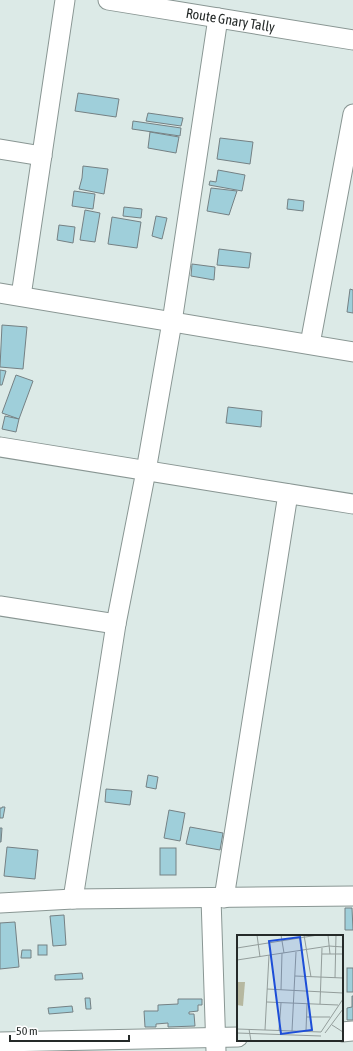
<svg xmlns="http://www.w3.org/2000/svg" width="353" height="1051" viewBox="0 0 353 1051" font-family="'Asap Condensed',sans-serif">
<rect width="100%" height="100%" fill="#dceae7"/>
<g fill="#9fcfda" stroke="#758184">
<polygon points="78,93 119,99 116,117 75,111"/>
<polygon points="148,113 183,118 181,126 146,121"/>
<polygon points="133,121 181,128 180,136 132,129"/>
<polygon points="150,132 179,137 176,153 148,148"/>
<polygon points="220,138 253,142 250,164 217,159"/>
<polygon points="83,166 108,169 104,194 79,189 82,178"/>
<polygon points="218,170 245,175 242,191 209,185 210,181 216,182"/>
<polygon points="211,188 237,191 229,215 207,211"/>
<polygon points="74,191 95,194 93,209 72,206"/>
<polygon points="288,199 304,201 303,211 287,209"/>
<polygon points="124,207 142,209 141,218 123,216"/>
<polygon points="85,210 100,213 95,242 80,240"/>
<polygon points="156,216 167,218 162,239 152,236"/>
<polygon points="112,217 141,222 137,248 108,244"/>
<polygon points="59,225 75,227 73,243 57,240"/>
<polygon points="219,249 251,253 249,268 217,265"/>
<polygon points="192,264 215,267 214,280 191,276"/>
<polygon points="350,289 353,290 353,313 347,312"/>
<polygon points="2,325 27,327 23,369 0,367"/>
<polygon points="0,370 6,371 2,385 0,385"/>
<polygon points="16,375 33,381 19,419 2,413"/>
<polygon points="228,407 262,411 261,427 226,423"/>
<polygon points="5,416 19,419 16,432 2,429"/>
<polygon points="148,775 158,777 156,789 146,787"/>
<polygon points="106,789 132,791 130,805 105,802"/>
<polygon points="2,807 5,807 3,818 0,818 0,808 2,808"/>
<polygon points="169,810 185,813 180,841 164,838"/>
<polygon points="190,827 223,833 220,850 186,844"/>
<polygon points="0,828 2,828 1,842 0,842"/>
<polygon points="7,847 38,850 35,879 4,876"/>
<rect x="160" y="848" width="16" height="27"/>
<polygon points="345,908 352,908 353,930 345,930"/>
<polygon points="64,915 66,945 53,946 50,916"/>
<polygon points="15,922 19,967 0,969 0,923"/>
<rect x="38" y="945" width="9" height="10"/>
<polygon points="22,950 31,950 31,958 21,958"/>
<rect x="347" y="968" width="6" height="24"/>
<polygon points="82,973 83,979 55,980 55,975"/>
<polygon points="352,996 353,996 353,1020 347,1020 347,1008 352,1007"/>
<polygon points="85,998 90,998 91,1009 86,1009"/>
<polygon points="178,999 202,999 202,1005 198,1005 198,1011 189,1012 189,1014 194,1014 195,1026 168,1027 168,1023 156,1024 156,1027 145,1027 144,1011 158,1011 158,1005 178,1004"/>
<polygon points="72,1006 73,1012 49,1014 48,1008"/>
</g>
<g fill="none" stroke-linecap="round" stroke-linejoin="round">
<g stroke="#899693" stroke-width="21">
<g id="minor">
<path id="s1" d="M 108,0 L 353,40"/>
<polyline points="0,149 42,156"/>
<polyline points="0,293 353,352"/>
<polyline points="21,296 65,0"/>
<polyline points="310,344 353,114"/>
<polyline points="0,447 353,504"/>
<polyline points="0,606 116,624"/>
<polyline points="211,898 216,1051"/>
<polyline points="224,898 288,494"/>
<polyline points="73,899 116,624 146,471 172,322 218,18"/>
<polyline points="0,903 73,899 353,896"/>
<polyline points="342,1032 353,1031"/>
<polyline points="0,1042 238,1037"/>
</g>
</g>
<use href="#minor" stroke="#fff" stroke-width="19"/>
</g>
<g text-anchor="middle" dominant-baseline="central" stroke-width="3.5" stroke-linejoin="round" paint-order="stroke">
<g font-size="14" fill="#252a29" stroke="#fff">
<text stroke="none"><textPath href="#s1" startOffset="124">Route Gnary Tally</textPath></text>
</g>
</g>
<g transform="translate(237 935)">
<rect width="106" height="106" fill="#dceae7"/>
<path d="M 0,47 L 8,47 L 6,71 L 0,70 Z" fill="#b6b8a0"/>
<path fill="none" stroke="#939d9b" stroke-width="1" d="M 20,0 L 23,22M 44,0 L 47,18M 67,0 L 74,42M 91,0 L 93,19M 0,13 L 81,0M 85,19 L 106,19M 0,25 L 92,11 L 106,12M 58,41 L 106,43M 98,43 L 99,0M 30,54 L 106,58M 44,55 L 45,18M 30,67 L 101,70M 83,69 L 85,13M 69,82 L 93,82M 95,90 L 106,97M 0,94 L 84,97M 12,94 L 14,106M 28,95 L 32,20M 42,95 L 44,68M 55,96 L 59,17M 69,96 L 70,69M 84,97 L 106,64M 0,98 L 84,101M 88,98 L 106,74"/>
<path fill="#1d4ed8" fill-opacity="0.15" stroke="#1d4ed8" stroke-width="2" d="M 63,2 L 75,95 L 44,99 L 32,6 Z"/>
<rect width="106" height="106" fill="none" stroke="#252a29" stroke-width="2"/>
</g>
<path d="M10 1035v6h119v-6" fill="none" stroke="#252a29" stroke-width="2"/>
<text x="16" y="1035" font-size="12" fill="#252a29" stroke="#ffffff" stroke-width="3" paint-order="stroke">50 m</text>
</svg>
